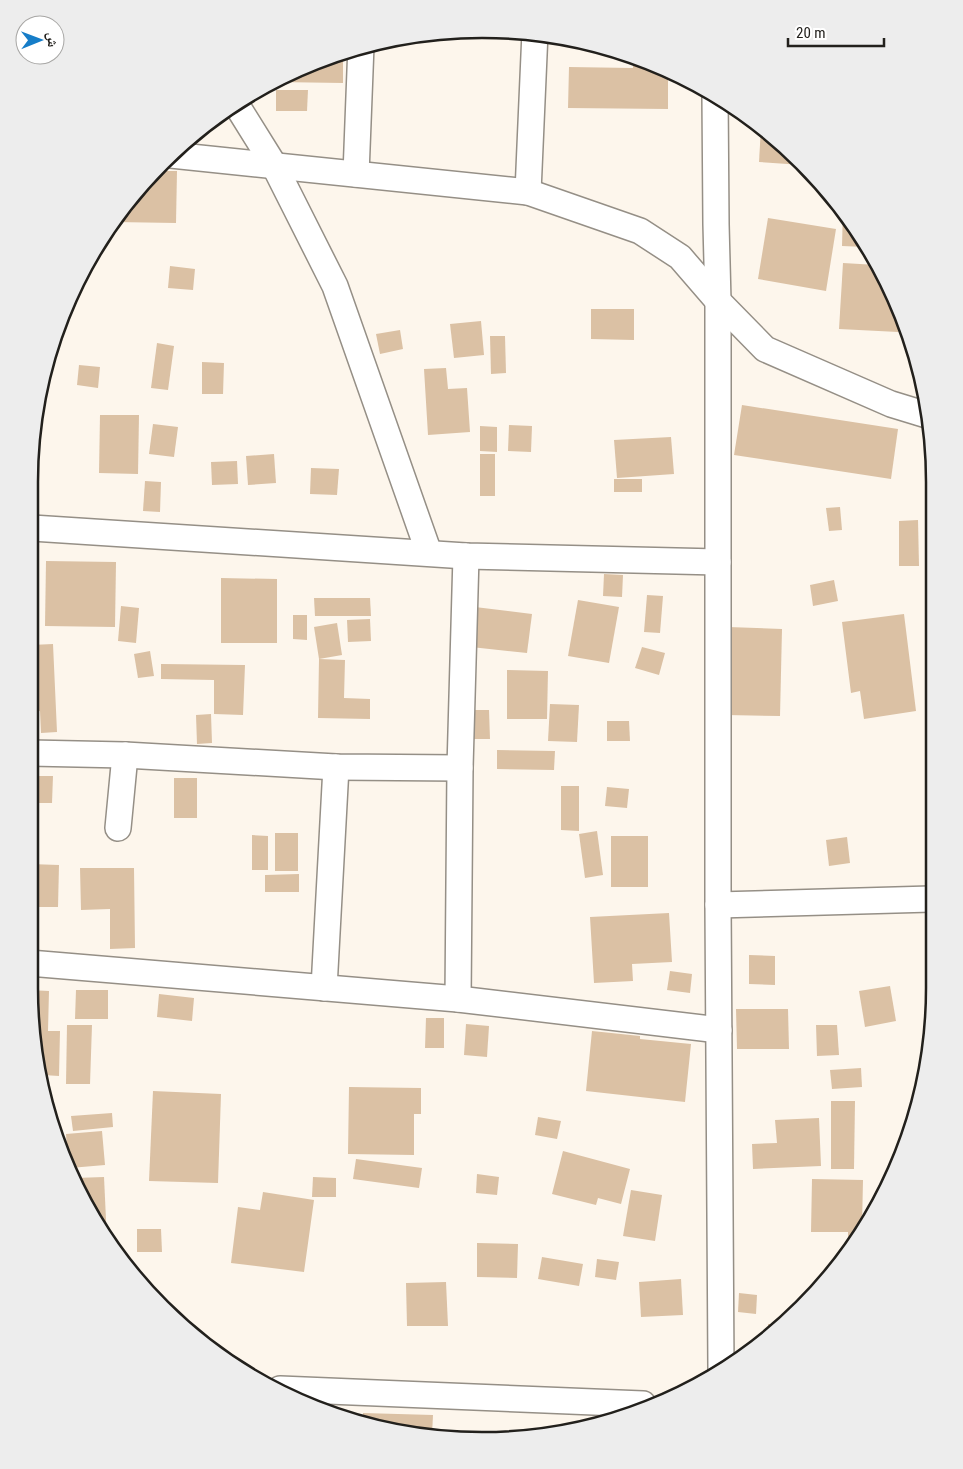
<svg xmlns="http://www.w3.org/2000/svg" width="963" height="1469" viewBox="0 0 963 1469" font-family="'Roboto Condensed','Noto Naskh Arabic',sans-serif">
<rect width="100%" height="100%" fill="#fdf6ec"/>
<g fill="#dbc1a4">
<polygon points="343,52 343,83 277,82 277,78 282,75"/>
<polygon points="633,56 668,71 668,109 568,108 569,67 633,68"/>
<polygon points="276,90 308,90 307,111 276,111"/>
<polygon points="761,127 780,141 802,165 759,162"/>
<polygon points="154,171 177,171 176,223 115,222 141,183"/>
<polygon points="843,209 866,247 842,246"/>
<polygon points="768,218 836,229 826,291 758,279"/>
<polygon points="843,263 877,265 888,282 899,313 898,332 839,329"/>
<polygon points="170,266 195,269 193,290 168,288"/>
<polygon points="591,309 634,309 634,340 591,339"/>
<polygon points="481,321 484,355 454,358 450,324"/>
<polygon points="400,330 403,349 380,354 376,334"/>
<polygon points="490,336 505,336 506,373 491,374"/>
<polygon points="157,343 174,346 168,390 151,388"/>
<polygon points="202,362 224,363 223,394 202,394"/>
<polygon points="79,365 100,367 98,388 77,385"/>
<polygon points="446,368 448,389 467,388 470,432 428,435 424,369"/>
<polygon points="742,405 898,429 891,479 734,455"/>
<polygon points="37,409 39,449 32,449 33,422"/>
<polygon points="100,415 139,415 138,474 99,473"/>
<polygon points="153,424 178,427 174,457 149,454"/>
<polygon points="509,425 532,426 531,452 508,451"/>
<polygon points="480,426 497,427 497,452 480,451"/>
<polygon points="671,437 674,474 617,478 614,440"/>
<polygon points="274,454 276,483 248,485 246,456"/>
<rect x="480" y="454" width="15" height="42"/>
<polygon points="237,461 238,484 212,485 211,462"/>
<polygon points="311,468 339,469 337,495 310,494"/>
<rect x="614" y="479" width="28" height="13"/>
<polygon points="145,481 161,482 160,512 143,511"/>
<polygon points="840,507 842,530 829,531 826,508"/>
<polygon points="918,520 919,566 899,566 899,521"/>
<polygon points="46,561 116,562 115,627 45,626"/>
<polygon points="604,574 623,575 622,597 603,596"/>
<polygon points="221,578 277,579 277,643 221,643"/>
<polygon points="834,580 838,601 813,606 810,585"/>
<polygon points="647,595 663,596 660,633 644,632"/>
<polygon points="314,598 370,598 371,616 315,616"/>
<polygon points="578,600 619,607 609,663 568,656"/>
<polygon points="121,606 139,608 136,643 118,641"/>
<polygon points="475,607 532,614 527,653 471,647"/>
<polygon points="904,614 916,711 864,719 860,691 851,693 842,622"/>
<polygon points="293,615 307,615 307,640 293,639"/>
<polygon points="370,619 371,641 348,642 347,620"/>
<polygon points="337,623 342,655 319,659 314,627"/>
<polygon points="728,627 782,629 780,716 726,715"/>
<polygon points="53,644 57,732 41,733 40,711 31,712 31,645"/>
<polygon points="642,647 665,653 659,675 635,668"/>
<polygon points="150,651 154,676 138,678 134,654"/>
<polygon points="319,659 345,660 344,698 370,699 370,719 318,718"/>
<polygon points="161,664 245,665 243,715 214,714 214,680 161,679"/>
<polygon points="507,670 548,671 547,719 507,719"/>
<polygon points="550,704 579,705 577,742 548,741"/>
<polygon points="469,710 489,710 490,739 469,739"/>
<polygon points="211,714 212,743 197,744 196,715"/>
<polygon points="607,721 629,721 630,741 607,741"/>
<polygon points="497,750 555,751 554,770 497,769"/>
<polygon points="30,776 53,776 52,803 30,803"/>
<rect x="174" y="778" width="23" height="40"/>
<polygon points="561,786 579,786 579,831 561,830"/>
<polygon points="607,787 629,789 627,808 605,806"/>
<polygon points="597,831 603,875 585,878 579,834"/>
<rect x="275" y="833" width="23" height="38"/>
<polygon points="252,835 268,836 268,870 252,870"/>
<rect x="611" y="836" width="37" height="51"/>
<polygon points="847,837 850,863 829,866 826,840"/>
<polygon points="30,864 59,865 58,907 29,907"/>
<polygon points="80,868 134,868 135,948 110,949 110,909 81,910"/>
<polygon points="299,874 299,892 265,892 265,875"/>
<polygon points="669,913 672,962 632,964 633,981 594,983 590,917"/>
<polygon points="749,955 775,956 775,985 749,984"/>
<polygon points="670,971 692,974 690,993 667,990"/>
<polygon points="890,986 896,1021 865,1027 859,991"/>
<polygon points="29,990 49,991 48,1031 60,1031 59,1076 43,1075"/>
<polygon points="76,990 108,990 108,1019 75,1019"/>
<polygon points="159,994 194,998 192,1021 157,1017"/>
<polygon points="736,1009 788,1009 789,1049 737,1049"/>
<polygon points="426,1018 444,1018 444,1048 425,1048"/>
<polygon points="466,1024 489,1026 487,1057 464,1055"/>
<polygon points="67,1025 92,1025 90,1084 66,1084"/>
<polygon points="816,1025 837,1025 839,1055 817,1056"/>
<polygon points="592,1031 640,1036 640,1039 691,1044 685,1102 586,1091"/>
<polygon points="861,1068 862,1087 832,1089 830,1070"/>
<polygon points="349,1087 421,1088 421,1114 414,1114 414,1155 348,1154"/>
<polygon points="153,1091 221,1094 218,1183 149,1181"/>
<polygon points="831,1101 855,1101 854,1169 831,1169"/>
<polygon points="112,1113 113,1127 73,1131 71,1116"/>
<polygon points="538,1117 561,1121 557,1139 535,1135"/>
<polygon points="819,1118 821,1166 753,1169 752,1144 777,1143 775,1120"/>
<polygon points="102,1131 105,1165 70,1168 68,1165 66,1134"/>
<polygon points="563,1151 630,1169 621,1204 598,1198 596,1205 552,1194"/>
<polygon points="356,1159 422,1168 419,1188 353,1179"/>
<polygon points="477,1174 499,1177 497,1195 476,1193"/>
<polygon points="104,1177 107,1241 75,1178"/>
<polygon points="313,1177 336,1178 336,1197 312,1197"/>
<polygon points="812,1179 863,1180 862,1226 848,1247 848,1232 811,1232"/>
<polygon points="631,1190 662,1195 655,1241 623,1236"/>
<polygon points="263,1192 314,1200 304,1272 231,1263 238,1207 260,1210"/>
<polygon points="137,1229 161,1229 162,1252 137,1252"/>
<polygon points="477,1243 518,1244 517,1278 477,1277"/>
<polygon points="542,1257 583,1264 579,1286 538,1279"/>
<polygon points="597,1259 619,1262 616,1280 595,1277"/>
<polygon points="681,1279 683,1315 641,1317 639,1282"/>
<polygon points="446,1282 448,1326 407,1326 406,1283"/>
<polygon points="739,1293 757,1295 756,1314 738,1312"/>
<polygon points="768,1324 776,1324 768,1330"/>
<polygon points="363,1413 433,1415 432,1435 363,1419"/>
</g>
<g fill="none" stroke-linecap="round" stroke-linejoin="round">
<g stroke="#958f86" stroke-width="28">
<g id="minor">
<polyline points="715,95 716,224 718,301 718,905 721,1369"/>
<polyline points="236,104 274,165 335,286 429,553"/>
<polyline points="171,155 528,192 640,231 680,257 718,301 765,349 891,404 927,415"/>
<polyline points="356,174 361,45"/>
<polyline points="528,192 535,32"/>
<polyline points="32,528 466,556 718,562"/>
<polyline points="30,753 125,755 336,767 460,768"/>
<polyline points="118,828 125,755"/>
<polyline points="718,905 931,899"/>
<polyline points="29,963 458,999 719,1030"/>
<polyline points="324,988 336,767"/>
<polyline points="458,999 460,768 466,556"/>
<polyline points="280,1389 643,1404"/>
</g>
</g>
<use href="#minor" stroke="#fff" stroke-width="25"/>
</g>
<path d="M0 0H963V1469H0ZM482 38H482A444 444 0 0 1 926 482V988A444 444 0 0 1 482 1432H482A444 444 0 0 1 38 988V482A444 444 0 0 1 482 38Z" fill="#ededed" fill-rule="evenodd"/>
<path fill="none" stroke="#22201c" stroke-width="2.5" d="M482 38H482A444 444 0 0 1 926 482V988A444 444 0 0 1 482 1432H482A444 444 0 0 1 38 988V482A444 444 0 0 1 482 38Z"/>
<g transform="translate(40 40) rotate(89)"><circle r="24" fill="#ffffff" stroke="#a7a6a4"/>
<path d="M0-4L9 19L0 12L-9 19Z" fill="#167dc8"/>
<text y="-8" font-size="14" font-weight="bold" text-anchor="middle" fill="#22201c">ش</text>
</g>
<path d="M788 38v8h96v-8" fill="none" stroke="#22201c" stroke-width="2.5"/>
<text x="796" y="38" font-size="15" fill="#22201c" stroke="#ffffff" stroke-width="4" paint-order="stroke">20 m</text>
</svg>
